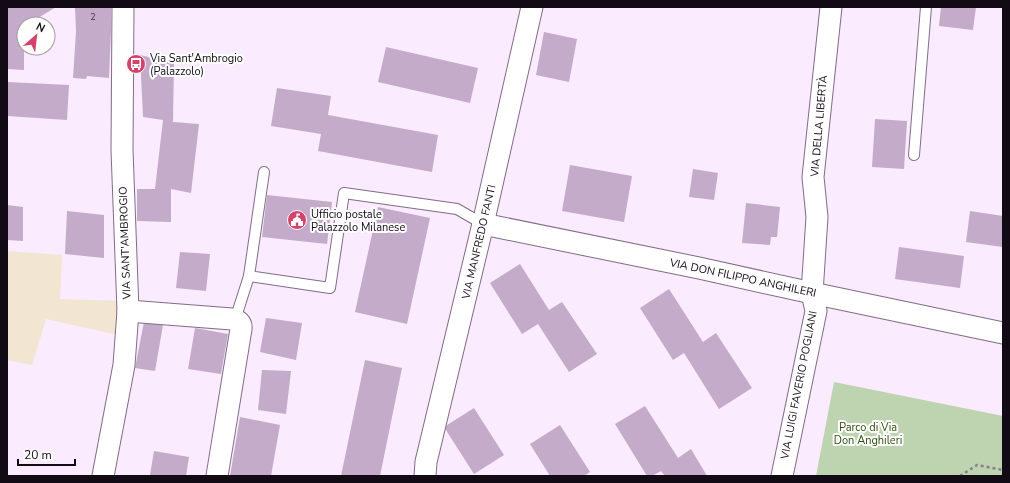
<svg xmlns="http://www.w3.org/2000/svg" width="1010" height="483" viewBox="0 0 1010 483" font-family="'Nunito Sans',sans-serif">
<rect width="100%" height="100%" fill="#faebfe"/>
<polygon fill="#f2e5d1" points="7,251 62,255 60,299 122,301 119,335 46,319 32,365 7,360"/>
<polygon fill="#bed3b0" points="834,382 1003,416 1003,476 816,476"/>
<g fill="#c3abc9">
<polygon points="7,7 56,7 28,24 24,24 24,70 7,69"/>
<polygon points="75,7 111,7 111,30 109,78 87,76 86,79 73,78 76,31"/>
<polygon points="941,7 976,7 973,30 939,26"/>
<polygon points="544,32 577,39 569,82 536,75"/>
<polygon points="386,47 478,68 470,103 378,82"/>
<polygon points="140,55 174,63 173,122 199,124 191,193 171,189 171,222 137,221 137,189 155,189 163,120 143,117"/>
<polygon points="7,82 69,85 67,120 7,116"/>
<polygon points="277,88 331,96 328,115 438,135 432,172 318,151 321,134 271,126"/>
<polygon points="875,119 907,121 904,169 872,167"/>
<polygon points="570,165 632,176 624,222 562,211"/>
<polygon points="693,169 718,173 714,200 689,197"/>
<polygon points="267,195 332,202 327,244 262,237"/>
<polygon points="746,203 780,207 777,237 771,237 770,245 742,243"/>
<polygon points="7,205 23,207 23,241 7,240"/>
<polygon points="378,207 430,218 407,324 355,312"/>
<polygon points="67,211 104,215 104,258 65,254"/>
<polygon points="970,211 1003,216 1003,247 966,242"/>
<polygon points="899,247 964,256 960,288 895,279"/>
<polygon points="180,252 210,254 206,291 176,288"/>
<polygon points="520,264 549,310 562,302 597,354 569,372 538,324 522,334 490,283"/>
<polygon points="669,289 703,342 716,333 752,388 719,409 684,353 673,360 640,308"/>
<polygon points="266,318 302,323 296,360 260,352"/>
<polygon points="144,322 163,325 155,371 135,368"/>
<polygon points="195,328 228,334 221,374 188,369"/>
<polygon points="365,360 402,368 380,476 341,476"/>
<polygon points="262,370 291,371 286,414 258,410"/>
<polygon points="645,406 678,458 691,449 707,476 665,476 661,471 652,476 647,476 615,424"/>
<polygon points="474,408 504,455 474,474 444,427"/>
<polygon points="240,417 280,425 271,476 230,476"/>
<polygon points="560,425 590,472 584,476 550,476 530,444"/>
<polygon points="154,451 189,457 186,476 150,475"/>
</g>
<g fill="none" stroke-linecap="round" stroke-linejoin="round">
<g stroke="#826b87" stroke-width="12">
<g id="lane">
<polyline points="914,155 926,7"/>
<polyline points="264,172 249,276 330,288 344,193 457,209 483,224"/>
<polyline points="235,320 249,276"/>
</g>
</g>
<g stroke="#826b87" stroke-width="23">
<g id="street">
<polyline points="483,224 699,268 812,293 1003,333"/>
<path d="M 128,311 L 232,319 C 238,320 242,323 241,329 L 217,476"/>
<polyline points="103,476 124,365 128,311 122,150 123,7"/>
<polyline points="425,476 426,462 483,224 532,7"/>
<polyline points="782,476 816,311 812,293 817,217 813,177 831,7"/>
</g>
</g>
<polyline stroke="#8b7f8e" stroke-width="2.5" stroke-dasharray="3 3" stroke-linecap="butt" points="960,476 977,465 1003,470"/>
<use href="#lane" stroke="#fff" stroke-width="10"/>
<use href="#street" stroke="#fff" stroke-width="21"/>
</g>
<defs>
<g id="bus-disc" transform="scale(1)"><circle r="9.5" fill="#d3446c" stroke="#fefefe"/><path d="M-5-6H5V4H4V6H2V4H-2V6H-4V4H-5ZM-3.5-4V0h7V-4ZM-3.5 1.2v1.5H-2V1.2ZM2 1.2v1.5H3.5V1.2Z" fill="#fff"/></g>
<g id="civic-disc" transform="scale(1)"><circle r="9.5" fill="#d3446c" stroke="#fefefe"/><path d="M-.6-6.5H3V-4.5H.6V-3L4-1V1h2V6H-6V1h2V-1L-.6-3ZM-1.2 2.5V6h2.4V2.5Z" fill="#fff"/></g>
</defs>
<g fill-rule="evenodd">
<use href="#bus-disc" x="136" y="64"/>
<use href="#civic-disc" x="297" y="220"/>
</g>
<g text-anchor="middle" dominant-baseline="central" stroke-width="4" stroke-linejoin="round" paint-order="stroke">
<g font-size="9" fill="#3e3241">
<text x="93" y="17">2</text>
</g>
<g font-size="11" fill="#120a14" stroke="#fefefe" text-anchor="start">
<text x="150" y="58">Via Sant'Ambrogio<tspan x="150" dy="13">(Palazzolo)</tspan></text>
<text x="311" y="214">Ufficio postale<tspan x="311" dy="13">Palazzolo Milanese</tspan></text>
</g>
<g font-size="11" fill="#120a14" stroke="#fefefe">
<text transform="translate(819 126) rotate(-85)">VIA DELLA LIBERTÀ</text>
<text transform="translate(479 242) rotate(-77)">VIA MANFREDO FANTI</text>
<text transform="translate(125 243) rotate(-92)">VIA SANT'AMBROGIO</text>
<text transform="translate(743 278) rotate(12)">VIA DON FILIPPO ANGHILERI</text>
<text transform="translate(799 385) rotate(-79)">VIA LUIGI FAVERIO POGLIANI</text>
</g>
<g font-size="11" fill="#2d4e0b" stroke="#fefefe">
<text x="868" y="427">Parco di Via<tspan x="868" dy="13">Don Anghileri</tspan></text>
</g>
</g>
<rect width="1010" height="483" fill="none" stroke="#120a14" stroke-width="16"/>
<g transform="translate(36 36) rotate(28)"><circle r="19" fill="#fefefe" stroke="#a09ca0"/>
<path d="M0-3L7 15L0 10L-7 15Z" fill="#d3446c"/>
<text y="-6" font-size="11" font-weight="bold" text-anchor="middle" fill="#120a14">N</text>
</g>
<path d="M18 459v6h57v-6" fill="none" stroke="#120a14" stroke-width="2"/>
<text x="24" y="459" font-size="12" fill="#120a14" stroke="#fefefe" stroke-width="3" paint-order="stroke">20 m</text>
</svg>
